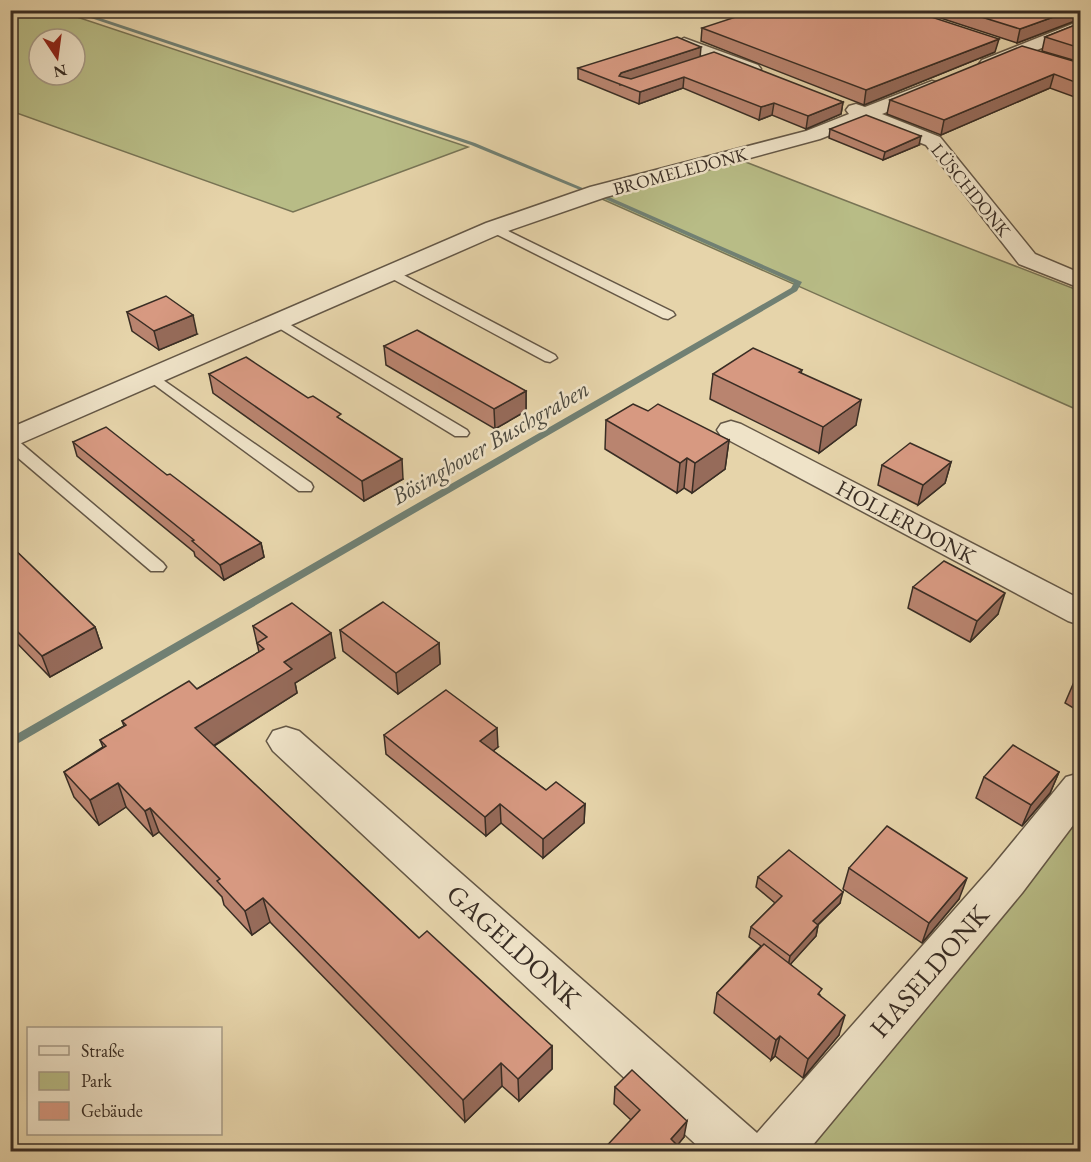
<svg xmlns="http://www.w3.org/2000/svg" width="1091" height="1162" viewBox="0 0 1091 1162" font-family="'EB Garamond',serif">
<rect width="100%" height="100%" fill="#e6d4aa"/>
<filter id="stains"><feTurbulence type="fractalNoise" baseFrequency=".00333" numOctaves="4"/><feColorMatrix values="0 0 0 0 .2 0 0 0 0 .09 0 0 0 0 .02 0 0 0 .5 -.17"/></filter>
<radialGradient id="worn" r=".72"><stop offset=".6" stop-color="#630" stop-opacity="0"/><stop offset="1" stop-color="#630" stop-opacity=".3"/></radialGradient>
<g fill="#b8bc86" stroke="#787455" stroke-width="1.5" fill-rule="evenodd">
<path d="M 25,10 L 59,11 L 468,147 L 293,212 L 11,111 L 11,14 ZM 39,39 L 75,39 L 75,75 L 39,75 Z"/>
<polygon points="743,161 1080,291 1080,411 595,196"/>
<polygon points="1080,811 1080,1151 802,1151"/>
</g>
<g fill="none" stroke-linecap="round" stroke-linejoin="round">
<g fill="#718073" fill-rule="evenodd">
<polygon points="67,10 76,10 475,143 585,189 580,190 471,145"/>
<polygon points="596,193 600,193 802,282 797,291 10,748 10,738 791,288 794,283 596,195"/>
</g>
<g stroke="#645746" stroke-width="3">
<g id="service">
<polygon points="494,224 673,312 675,315 668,319 663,318 490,231 490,225"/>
<polygon points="394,270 555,355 557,358 550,362 545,361 389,277 389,271"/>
<polygon points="279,318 467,430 469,433 467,436 455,436 274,325 272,322"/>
<polygon points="153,373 311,483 313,487 311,491 299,491 148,380 146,377 148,374"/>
<polygon points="10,437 16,439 163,563 166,567 163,571 151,571 10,451"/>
</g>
</g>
<g stroke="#645746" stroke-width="3">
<g id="minor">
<polygon points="1080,21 1080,32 994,68 982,68 979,64 982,60"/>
<polygon points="684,38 758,65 761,69 752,74 746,73 678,47 675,43"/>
<polygon points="932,81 939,83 941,87 939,91 882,114 940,137 1035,254 1080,273 1080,288 1019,264 926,145 866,121 820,139 606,197 502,233 10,448 10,428 486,223 590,187 806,131 849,114 846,110 849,106 856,104 865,107"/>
<polygon points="731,421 741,424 1080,599 1080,625 1068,621 721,436 717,430 721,424"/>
<polygon points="286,727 299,731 757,1133 992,867 1066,777 1080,773 1080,816 1022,893 807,1152 704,1152 273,751 267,741 273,731"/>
</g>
</g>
<use href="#service" fill="#efe3c8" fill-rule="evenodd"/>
<use href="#minor" fill="#efe3c8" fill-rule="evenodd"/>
</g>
<g fill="#b9846f" stroke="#392d24" stroke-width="1.5">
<polygon points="916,10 1080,10 1080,19 1017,43"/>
<polygon points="1080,23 1080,99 1050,88 941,135 887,114 890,100 1073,60 1042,51 1045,37"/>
<polygon points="702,28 995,52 864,105 701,41"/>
<polygon points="700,56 843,102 841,114 806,129 772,115 759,120 683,88 639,104 578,79 578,68"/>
<polygon points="830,129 919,145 883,160 829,138"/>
<polygon points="127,312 197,334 159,350 132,331"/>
<polygon points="384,346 526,391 526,411 495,429 386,365"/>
<polygon points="802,370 801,373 856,425 819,453 710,399 713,374"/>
<polygon points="209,374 342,420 403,479 364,501 213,393"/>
<polygon points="648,411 729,440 725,469 692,493 684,488 677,493 605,449 606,420"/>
<polygon points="73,442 167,475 261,543 264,557 224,580 195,556 194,552 77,456"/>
<polygon points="951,462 945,483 918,505 878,485 882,465"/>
<polygon points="10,545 95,627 102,648 50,677 10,636"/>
<polygon points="913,587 998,614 970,642 908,608"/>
<polygon points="253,626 335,658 295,683 297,693 214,746 419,938 552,1046 552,1069 519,1101 502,1086 465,1122 270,922 252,935 224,905 222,897 159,832 153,836 126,807 99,825 74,797 64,772 103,747 100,740 124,726 122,721 197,689 259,652"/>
<polygon points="340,630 439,643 440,664 398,694 343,651"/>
<polygon points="1080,674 1080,712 1065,703 1074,682"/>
<polygon points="384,735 498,747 493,751 546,790 585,804 584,823 543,858 501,823 486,836 386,754"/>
<polygon points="1059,772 1050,793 1022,826 976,798 984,777"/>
<polygon points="849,868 959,899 922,943 843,889"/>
<polygon points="758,877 840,903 818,925 816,936 790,964 820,995 839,1035 803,1078 775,1056 771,1060 714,1013 717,993 761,946 749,937 751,927 775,903 756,887"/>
<polygon points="615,1087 684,1137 677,1145 631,1120 614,1104"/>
</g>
<g fill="#966b5a" stroke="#392d24" stroke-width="1.5">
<polygon points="1073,10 1080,10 1080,19 1017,43 1020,29"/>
<polygon points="999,39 995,52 864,105 866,90"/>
<polygon points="701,47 700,58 620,85 619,76 621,73"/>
<polygon points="1054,74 1050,88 941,135 944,120"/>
<polygon points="684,77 683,88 639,104 640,92"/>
<polygon points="843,102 841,114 806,129 808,116"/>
<polygon points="774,103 772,115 759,120 761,107"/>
<polygon points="921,136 919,145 883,160 885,152"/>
<polygon points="193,315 197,334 159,350 154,331"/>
<polygon points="526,391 526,411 495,429 494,409"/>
<polygon points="861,400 856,425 819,453 823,427"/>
<polygon points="729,440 725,469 692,493 695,463"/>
<polygon points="687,458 684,488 677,493 680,463"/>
<polygon points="402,459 403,479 364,501 362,481"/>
<polygon points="951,462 945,483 918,505 923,485"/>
<polygon points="261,543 264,557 224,580 220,565"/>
<polygon points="1005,593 998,614 970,642 977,621"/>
<polygon points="95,627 102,648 50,677 42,656"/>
<polygon points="331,633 335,658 295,683 297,693 202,753 195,728 284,662"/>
<polygon points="439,643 440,664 398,694 396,673"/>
<polygon points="497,728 498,747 481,760 480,741"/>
<polygon points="1059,772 1050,793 1022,826 1031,805"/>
<polygon points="118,783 126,807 99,825 90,800"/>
<polygon points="500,804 501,823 486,836 485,817"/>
<polygon points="585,804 584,823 543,858 543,839"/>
<polygon points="150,808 159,832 153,836 145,811"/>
<polygon points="967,878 959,899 922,943 929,923"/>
<polygon points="843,892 840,903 810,932 813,921"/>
<polygon points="263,898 270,922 252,935 245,911"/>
<polygon points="818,925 816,936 788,967 790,956"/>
<polygon points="845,1015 839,1035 803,1078 808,1059"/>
<polygon points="780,1036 775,1056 771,1060 776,1040"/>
<polygon points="552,1046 552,1069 519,1101 518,1079"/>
<polygon points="501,1063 502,1086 465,1122 463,1100"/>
<polygon points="687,1121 684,1137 672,1152 671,1139"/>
</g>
<g fill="#d79981" stroke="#392d24" stroke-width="1.5">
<polygon points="757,10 910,10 999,39 866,90 702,28"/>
<polygon points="959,10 1073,10 1020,29"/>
<polygon points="1080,23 1080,48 1045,37"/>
<polygon points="677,37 701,47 621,73 619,76 631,79 714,52 843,102 808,116 774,103 761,107 684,77 640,92 578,68"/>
<polygon points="1022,46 1080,63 1080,84 1054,74 944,120 890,100"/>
<polygon points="866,115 921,136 885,152 830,129"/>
<polygon points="166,296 193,315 154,331 127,312"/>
<polygon points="417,330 526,391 494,409 384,346"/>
<polygon points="753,348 802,370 799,372 861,400 823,427 713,374"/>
<polygon points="246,357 308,398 313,396 341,414 337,417 402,459 362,481 209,374"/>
<polygon points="633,404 648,411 658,404 729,440 695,463 687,458 680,463 606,420"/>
<polygon points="106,427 167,475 170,474 261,543 220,565 192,541 194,540 73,442"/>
<polygon points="910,443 951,462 923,485 882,465"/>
<polygon points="10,545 95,627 42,656 10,624"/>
<polygon points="944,561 1005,593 977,621 913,587"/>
<polygon points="383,602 439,643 396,673 340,630"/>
<polygon points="292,603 331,633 284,662 292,669 195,728 419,938 427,931 552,1046 518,1079 501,1063 463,1100 263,898 245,911 217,881 220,879 150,808 145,811 118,783 90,800 64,772 106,746 100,740 126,725 122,721 189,681 197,689 264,649 257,643 267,637 253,626"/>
<polygon points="1080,674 1080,686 1074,682"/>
<polygon points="446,690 497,728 480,741 546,790 556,782 585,804 543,839 500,804 485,817 384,735"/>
<polygon points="1013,745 1059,772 1031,805 984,777"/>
<polygon points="887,826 967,878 929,923 849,868"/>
<polygon points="789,850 843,892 813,921 818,925 790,956 751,927 782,896 758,877"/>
<polygon points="764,944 822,989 818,994 845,1015 808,1059 780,1036 776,1040 717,993"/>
<polygon points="632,1070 687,1121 671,1139 684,1152 601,1152 640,1110 615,1087"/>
</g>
<g text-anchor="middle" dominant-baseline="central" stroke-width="5" stroke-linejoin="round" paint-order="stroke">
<g font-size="18" fill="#392d24" stroke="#efe3c8">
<text transform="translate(680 171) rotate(-15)">BROMELEDONK</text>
<text transform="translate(971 190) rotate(51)">LÜSCHDONK</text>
</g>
<g font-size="22" fill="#392d24" stroke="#efe3c8">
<text transform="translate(906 522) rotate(28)">HOLLERDONK</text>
</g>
<g font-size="24" font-style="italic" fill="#4c493e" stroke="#efe3c8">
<text transform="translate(490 442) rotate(-30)">Bösinghover Buschgraben</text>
</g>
<g font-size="27" fill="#392d24" stroke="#efe3c8">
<text transform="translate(514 946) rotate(42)">GAGELDONK</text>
<text transform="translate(929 971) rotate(-49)">HASELDONK</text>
</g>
</g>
<rect width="1091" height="1162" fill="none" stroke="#e6d4aa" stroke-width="36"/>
<rect x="12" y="12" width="1067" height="1138" fill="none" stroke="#392d24" stroke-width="3"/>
<rect x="18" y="18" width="1055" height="1126" fill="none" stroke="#392d24" stroke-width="1.5"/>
<rect x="27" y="1027" width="195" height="108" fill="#efe3c8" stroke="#a69a86" stroke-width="1.5"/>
<rect x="39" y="1046" width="30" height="9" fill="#efe3c8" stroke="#a69a86" stroke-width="1.5"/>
<text x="81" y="1057" font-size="18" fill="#392d24">Straße</text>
<rect x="39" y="1072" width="30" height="18" fill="#b8bc86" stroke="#a69a86" stroke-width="1.5"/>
<text x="81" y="1087" font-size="18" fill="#392d24">Park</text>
<rect x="39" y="1102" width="30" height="18" fill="#d79981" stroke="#a69a86" stroke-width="1.5"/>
<text x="81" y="1117" font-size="18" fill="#392d24">Gebäude</text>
<g transform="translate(57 57) rotate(167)"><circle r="28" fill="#efe3c8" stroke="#a69a86" stroke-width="1.5"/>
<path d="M0-4.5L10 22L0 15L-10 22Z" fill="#8f2418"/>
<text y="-9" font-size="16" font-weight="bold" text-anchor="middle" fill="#392d24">N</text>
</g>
<rect width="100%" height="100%" filter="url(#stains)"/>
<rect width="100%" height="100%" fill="url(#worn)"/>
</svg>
